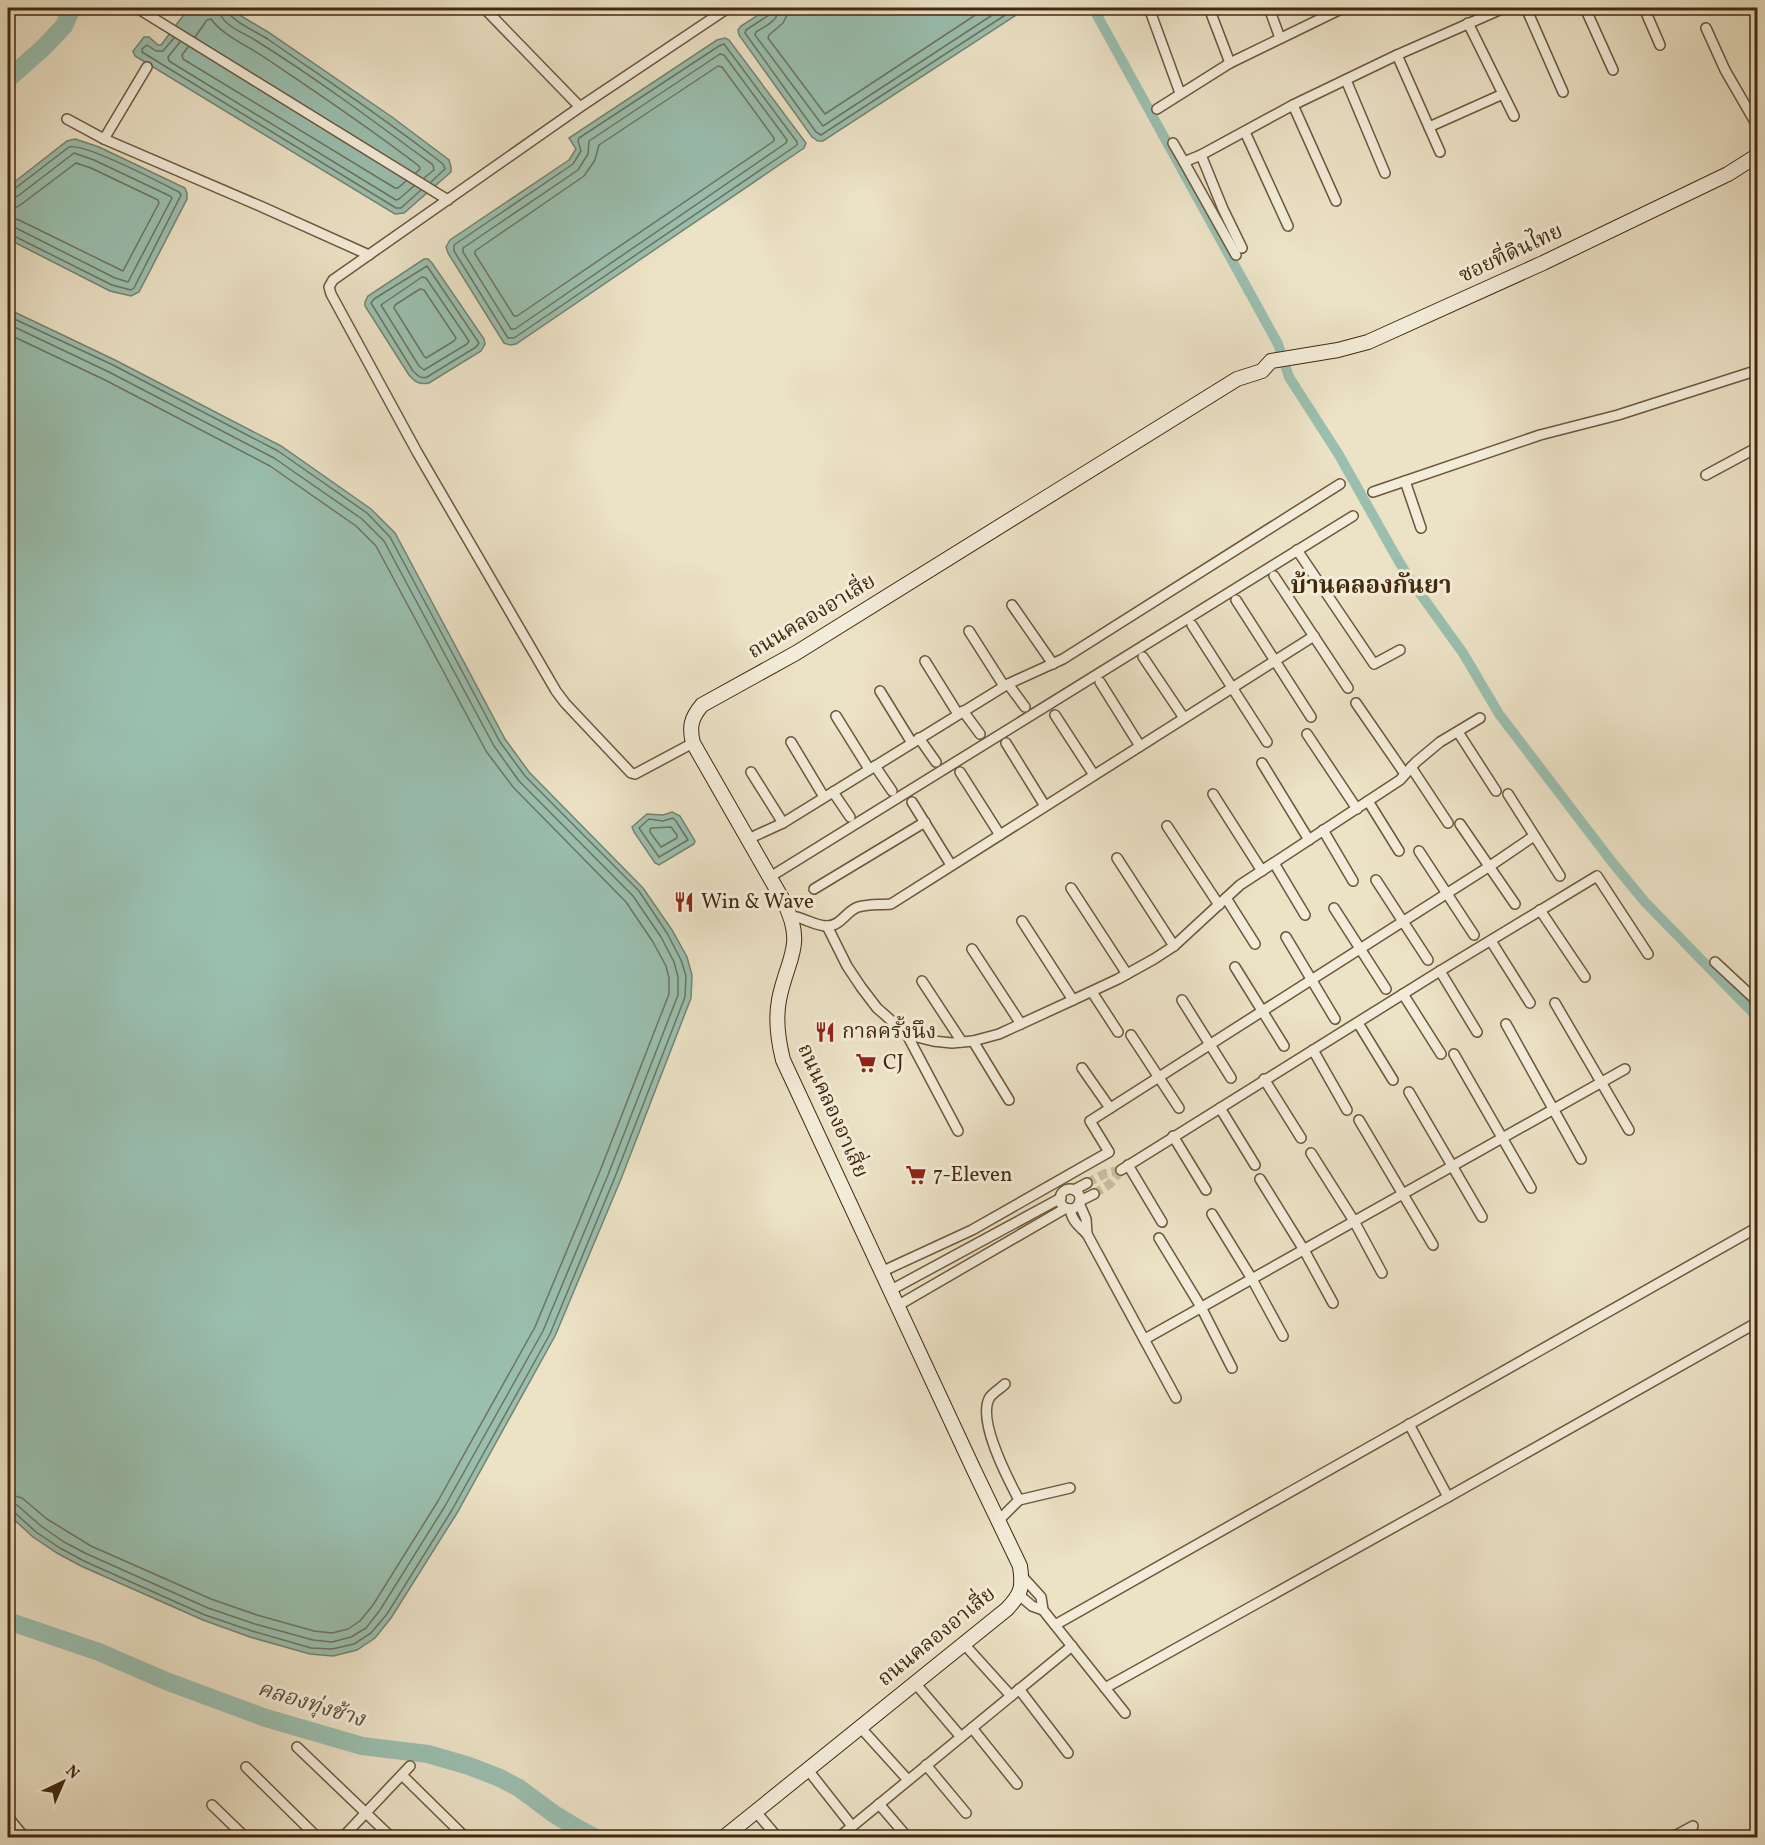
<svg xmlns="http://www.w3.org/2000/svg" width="1765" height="1845" viewBox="0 0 1765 1845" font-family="Vollkorn,'Noto Serif Thai',serif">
<rect width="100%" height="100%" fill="#ece2c6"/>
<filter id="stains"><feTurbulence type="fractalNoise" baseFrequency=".00333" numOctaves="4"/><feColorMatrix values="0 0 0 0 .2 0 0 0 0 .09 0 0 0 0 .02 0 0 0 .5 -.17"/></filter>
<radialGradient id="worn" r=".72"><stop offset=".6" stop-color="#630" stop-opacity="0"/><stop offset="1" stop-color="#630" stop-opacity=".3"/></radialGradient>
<g fill="#9abfaf" stroke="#77836e" stroke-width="1.5">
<polygon points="189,8 228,8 268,32 392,117 449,160 451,167 451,172 404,213 395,214 135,56 133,51 144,37 149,37 158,45 161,45"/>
<polygon points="769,8 1027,8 823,141 818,141 812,137 739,35 738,30 741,26"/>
<polygon points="725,38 729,40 806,143 804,148 516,344 510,345 504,343 448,253 446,247 450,240 569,160 576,149 569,138 717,40"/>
<polygon points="75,139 99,147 185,188 187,193 187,199 139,292 131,296 110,291 8,239 8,187 67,141"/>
<path d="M 424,259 L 428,259 L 432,263 L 484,339 L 485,344 L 481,351 L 429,383 C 419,385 415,382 409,375 L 365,306 L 365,302 L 368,296 Z"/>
<polygon points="8,309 115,360 281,446 371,509 395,533 505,739 529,772 643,888 672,930 687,957 692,975 691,998 621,1179 555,1336 457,1513 391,1618 375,1638 357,1650 333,1656 310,1654 250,1637 203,1620 81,1566 57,1553 33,1537 8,1514"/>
<polygon points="672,812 680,816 695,841 694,844 659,865 655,863 634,832 632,827 647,814 663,815"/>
</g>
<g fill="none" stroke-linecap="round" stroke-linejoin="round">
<g stroke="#6e745e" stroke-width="1.5">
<path d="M 219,8 C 219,24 242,32 255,40 C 316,78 375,122 433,165 L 434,170 L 424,178"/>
<path d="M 226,8 C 227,19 259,33 269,40 C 328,81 387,120 443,164 L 445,169 L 431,182"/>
<polyline points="771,8 769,15 746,30 745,33 816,132 821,135 1016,8"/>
<path d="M 779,8 C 778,21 767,25 756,32 L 755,35 L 823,126 L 1003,8"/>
<polyline points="788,8 787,15 783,23 769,35 768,38 825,114 986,8"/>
<path d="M 195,37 L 207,20 L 211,19 C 223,36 250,47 267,59 C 319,94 370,128 419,166 L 420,169 L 416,173"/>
<polyline points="174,38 163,51 156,51 147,45 142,49 142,52 396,208 401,208 421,190"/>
<polyline points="180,42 168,57 169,61 396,200 399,199 414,186"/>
<polygon points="724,44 797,142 797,145 514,338 508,338 454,251 454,245 573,164 581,151 578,141 579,138 719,46"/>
<polyline points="188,47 182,55 183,59 395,188 398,188 406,181"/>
<polygon points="720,54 724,55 787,140 786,143 515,329 511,329 463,252 463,248 578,170 588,154 589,141"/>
<polygon points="718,66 722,67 774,138 774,141 517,316 514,316 475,254 475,251 584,176 595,160 599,145"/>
<path d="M 8,191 L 13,190 L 69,147 C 84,142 161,183 179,192 L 181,195 L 134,288 L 131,290 L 112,285 L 12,235 L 8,234"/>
<polyline points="8,199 18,196 74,153 94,160 170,196 172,198 128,282 115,278 16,228 8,227"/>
<polyline points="8,208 17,207 23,203 76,163 91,168 158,200 159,203 123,271 19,220 8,217"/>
<path d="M 427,266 L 479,343 L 476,347 L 427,377 C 421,379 418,376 413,371 L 371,303 L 374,299 Z"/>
<polygon points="422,277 426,278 469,341 467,344 424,370 419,366 381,305"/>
<polygon points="420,289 424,290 456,338 454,341 426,358 424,356 394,308 395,305"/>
<polyline points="8,316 113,365 278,451 367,513 390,537 500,742 525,776 639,891 667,933 681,960 686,976 685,997 615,1177 550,1334 452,1510 387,1614 371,1633 354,1644 332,1649 311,1648 252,1631 205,1615 84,1561 60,1548 36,1532 13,1511 8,1510"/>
<polyline points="8,324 109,372 274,458 362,519 384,541 494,746 519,781 633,896 661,937 674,962 678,977 678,995 608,1175 543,1331 445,1506 380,1610 366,1628 351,1637 332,1642 313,1640 255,1624 208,1608 87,1554 64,1542 41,1526 17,1505 8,1503"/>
<polyline points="8,334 105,380 270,466 356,526 376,546 486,751 513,787 626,902 653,942 666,966 669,978 669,994 600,1171 535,1327 438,1501 373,1605 360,1621 348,1629 332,1633 314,1631 257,1615 211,1599 91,1546 47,1519 22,1498 8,1494"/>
<polygon points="673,818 676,821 688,840 659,857 639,828 649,819 663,821"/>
<polygon points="671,827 677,835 677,838 661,847 650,832 650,829 652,828"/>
</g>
<polyline stroke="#9abfaf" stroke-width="10" points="1093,8 1278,344 1289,377 1339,455 1398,560 1411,581 1463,653 1499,714 1612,862 1645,902 1758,1018"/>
<g stroke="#9abfaf" stroke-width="18">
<polyline points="8,79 43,48 64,26 72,8"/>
<polyline points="8,1621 99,1652 166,1681 266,1718 362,1746 428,1754 469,1766 500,1778 519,1788 554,1814 577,1828 596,1838"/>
</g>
<g stroke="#cabda1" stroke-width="9" stroke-dasharray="9 4.5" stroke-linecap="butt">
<polyline points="1087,1183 1104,1174 1121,1170"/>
<polyline points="1094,1194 1110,1184 1121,1170"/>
</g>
<g stroke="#6d573a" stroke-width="12">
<g id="street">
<polyline points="137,8 448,200"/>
<polyline points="484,8 580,107"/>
<polyline points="1149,8 1180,93"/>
<polyline points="1209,8 1230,63"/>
<polyline points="1269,8 1280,38"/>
<polyline points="1526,8 1563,92"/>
<polyline points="1585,8 1613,70"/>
<polyline points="1644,8 1660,45"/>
<polyline points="1468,23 1514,116"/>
<polyline points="1706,28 1725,70 1758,127"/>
<polyline points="1397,55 1440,152"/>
<polyline points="1346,80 1385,173"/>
<polyline points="1293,105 1336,201"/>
<polyline points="1157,109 1230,63 1343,8"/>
<polyline points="67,119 104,139 260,206 369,255"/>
<polyline points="1429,127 1503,94"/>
<polyline points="1245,132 1288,226"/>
<polyline points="104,139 147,67"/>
<polyline points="1173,143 1184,162 1201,155"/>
<polyline points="1184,162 1236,255"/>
<polyline points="1242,248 1223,209 1201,155 1293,105 1397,55 1504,8"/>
<polyline points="1706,475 1758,447"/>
<polyline points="1405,481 1421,528"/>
<polyline points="1373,492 1540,435 1618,415 1758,370"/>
<polyline points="1297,550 1374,664 1400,650"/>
<polyline points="1274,576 1348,688"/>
<polyline points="1236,600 1311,717"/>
<polyline points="1012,605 1053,664"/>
<polyline points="1192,625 1267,742"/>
<polyline points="969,631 1004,686"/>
<polyline points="1143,657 1184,718"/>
<polyline points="925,661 958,714"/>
<polyline points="1100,682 1140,746"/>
<polyline points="1008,684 1025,707"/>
<polyline points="880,691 912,743"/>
<polyline points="1356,703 1405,774"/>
<polyline points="963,711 980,734"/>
<polyline points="1055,715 1094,775"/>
<polyline points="836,716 869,769"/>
<polyline points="1458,732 1496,791"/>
<polyline points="1307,734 1357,809"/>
<polyline points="919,738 936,762"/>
<polyline points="791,742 824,797"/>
<polyline points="693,743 635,774 631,773 565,703 556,691 417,452 331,294 329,287 333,280 580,107 728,8"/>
<polyline points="1006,743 1045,806"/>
<polyline points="1262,763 1309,840"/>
<polyline points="875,766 892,791"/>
<polyline points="1411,767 1448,823"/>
<polyline points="751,772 783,823"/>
<polyline points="960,772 1000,835"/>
<polyline points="833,792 850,817"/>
<polyline points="1213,794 1262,871"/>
<polyline points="1508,794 1560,876"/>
<polyline points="1368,801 1399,851"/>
<polyline points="912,802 951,865"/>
<polyline points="1460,824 1515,904"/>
<polyline points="1167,826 1219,905"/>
<polyline points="1323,830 1353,881"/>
<polyline points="748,839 783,823 1008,684 1063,659 1340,484"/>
<polyline points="1419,851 1474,935"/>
<polyline points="1117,858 1174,946"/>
<polyline points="1274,863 1305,915"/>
<polyline points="770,877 1353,516"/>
<polyline points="1376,880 1428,960"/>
<polyline points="1071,888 1127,974"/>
<polyline points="814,889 925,822"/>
<polyline points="1226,898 1255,944"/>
<polyline points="1334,908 1386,989"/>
<polyline points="1540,910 1585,977"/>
<path d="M 791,916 C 803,917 815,926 827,926 C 841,926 846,911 858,907 C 868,904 880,905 891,904 L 1314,636"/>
<polyline points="1022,921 1073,1000"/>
<polyline points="827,926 847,966 861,987 877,1008 902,1030 917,1037 933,1041 952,1043 973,1041 999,1034 1073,1000 1118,979 1154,959 1174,946 1240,885 1400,780 1416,762 1440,742 1480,718"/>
<polyline points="1286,937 1335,1019"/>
<polyline points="1491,941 1530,1003"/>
<polyline points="972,949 1021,1024"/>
<polyline points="1715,962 1758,1002"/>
<polyline points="1235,967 1284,1046"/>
<polyline points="1440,971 1477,1032"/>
<polyline points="922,981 962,1042"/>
<polyline points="1092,992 1118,1032"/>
<polyline points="1403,994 1441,1054"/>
<polyline points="1182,1000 1231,1078"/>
<polyline points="1555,1003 1629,1130"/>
<polyline points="1358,1023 1393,1080"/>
<polyline points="1506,1024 1581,1159"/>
<polyline points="905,1031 958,1131"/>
<polyline points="1131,1035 1179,1108"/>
<polyline points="973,1041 1009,1100"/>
<polyline points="1313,1050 1347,1110"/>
<polyline points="1454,1054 1531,1188"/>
<polyline points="1082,1068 1110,1108"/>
<polyline points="1264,1079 1301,1138"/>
<polyline points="1409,1092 1482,1217"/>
<polyline points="1220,1108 1255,1165"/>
<polyline points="1359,1120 1433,1245"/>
<polyline points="1173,1136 1206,1190"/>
<polyline points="1311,1153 1354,1221 1382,1273"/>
<polyline points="1128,1165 1162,1222"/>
<polyline points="1121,1170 1440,971 1597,876 1648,954"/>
<polyline points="1260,1179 1304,1250 1333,1303"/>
<circle cx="1070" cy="1199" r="10"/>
<polyline points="1074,1190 1087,1183"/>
<polyline points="1080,1201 1094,1194"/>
<polyline points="1079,1203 1086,1219 1087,1234"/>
<path d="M 1070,1209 C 1072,1221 1079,1226 1087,1234 L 1176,1398"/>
<polyline points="1212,1214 1252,1279 1283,1336"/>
<polyline points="1159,1238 1201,1307 1232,1368"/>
<polyline points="881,1272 972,1230 1109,1152 1090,1121 1490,866 1534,836"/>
<polyline points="891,1290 1061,1198"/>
<polyline points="897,1306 1066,1208"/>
<polyline points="1145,1339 1625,1069"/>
<polyline points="1409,1424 1448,1497"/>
<polyline points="1019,1500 1070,1488"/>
<path d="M 998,1521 L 1019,1500 C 1008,1479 976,1419 990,1397 C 994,1392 1001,1388 1005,1384"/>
<polyline points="1021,1575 1041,1597 1043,1610 1125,1713"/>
<polyline points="1018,1594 1032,1606 1043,1610"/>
<polyline points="1055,1625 1758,1227"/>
<polyline points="964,1644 1011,1696"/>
<polyline points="915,1683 961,1737"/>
<polyline points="1105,1688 1448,1497 1758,1322"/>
<polyline points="1019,1689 1068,1753"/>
<polyline points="860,1727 908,1780"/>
<polyline points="972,1728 1017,1784"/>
<polyline points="297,1747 392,1838"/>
<polyline points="926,1765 966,1813"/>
<polyline points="246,1767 318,1838"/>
<polyline points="808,1770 852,1826"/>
<polyline points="402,1775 466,1838"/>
<polyline points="879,1804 908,1838"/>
<polyline points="212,1805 246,1838"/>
<polyline points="756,1812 778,1838"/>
<polyline points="8,1817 25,1838"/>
<polyline points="342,1838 410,1766"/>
<polyline points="838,1838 1072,1646"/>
<polyline points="1671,1838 1693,1826"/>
</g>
</g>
<g stroke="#43290c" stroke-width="16">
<path id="secondary" d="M 723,1838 L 1007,1609 C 1022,1593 1023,1587 1020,1566 L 973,1468 L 783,1060 C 778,1040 775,1021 779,1000 C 787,958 806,946 784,902 L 693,743 C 689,727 691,718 702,705 L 796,653 L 1237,379 L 1262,371 L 1271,361 L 1338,350 L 1368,342 L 1543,263 L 1728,174 L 1758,155"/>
</g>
<use href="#street" stroke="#f3ecda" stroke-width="9"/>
<use href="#secondary" stroke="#f3ecda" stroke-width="14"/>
</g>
<defs>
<g id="restaurant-bare" transform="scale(1.62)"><path d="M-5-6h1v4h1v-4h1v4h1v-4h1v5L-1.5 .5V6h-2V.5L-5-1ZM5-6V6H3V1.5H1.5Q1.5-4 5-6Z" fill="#8f2418" stroke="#f3ecda" stroke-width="2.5" paint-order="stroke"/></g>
<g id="supermarket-bare" transform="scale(1.62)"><path d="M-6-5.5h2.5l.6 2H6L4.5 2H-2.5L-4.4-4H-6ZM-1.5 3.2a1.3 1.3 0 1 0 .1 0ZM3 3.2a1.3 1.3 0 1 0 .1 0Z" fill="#8f2418" stroke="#f3ecda" stroke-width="2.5" paint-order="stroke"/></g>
</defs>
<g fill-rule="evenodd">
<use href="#restaurant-bare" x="684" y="902"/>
<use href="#restaurant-bare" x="825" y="1032"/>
<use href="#supermarket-bare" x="866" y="1063"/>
<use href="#supermarket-bare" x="916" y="1175"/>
</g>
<g text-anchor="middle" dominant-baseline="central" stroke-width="6" stroke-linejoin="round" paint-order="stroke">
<g font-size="21" fill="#43290c" stroke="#f3ecda">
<text transform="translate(1511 254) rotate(-25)">ซอยที่ดินไทย</text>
<text transform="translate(812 617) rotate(-31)">ถนนคลองอาเสี่ย</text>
<text transform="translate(832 1111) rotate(66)">ถนนคลองอาเสี่ย</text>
<text transform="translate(937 1637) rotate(-39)">ถนนคลองอาเสี่ย</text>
</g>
<g font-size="21" fill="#43290c" stroke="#f3ecda" text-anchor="start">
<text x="701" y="902">Win &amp; Wave</text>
<text x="842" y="1032">กาลครั้งนึง</text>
<text x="883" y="1063">CJ</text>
<text x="933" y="1175">7-Eleven</text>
</g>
<g font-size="22" font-style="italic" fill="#594e35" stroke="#f3ecda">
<text transform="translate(311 1705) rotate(17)">คลองทุ่งช้าง</text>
</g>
<g font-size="24" font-weight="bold" fill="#43290c" stroke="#f3ecda">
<text x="1371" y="587">บ้านคลองกันยา</text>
</g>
</g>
<rect width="1765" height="1845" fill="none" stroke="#ece2c6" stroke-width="30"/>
<rect x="9" y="9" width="1747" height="1827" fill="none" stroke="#43290c" stroke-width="3"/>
<rect x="15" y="15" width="1735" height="1815" fill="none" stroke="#43290c" stroke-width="1.5"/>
<g transform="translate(63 1782) rotate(44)" stroke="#f3ecda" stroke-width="4.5" paint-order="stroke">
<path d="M0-4.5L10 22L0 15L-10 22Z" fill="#43290c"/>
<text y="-9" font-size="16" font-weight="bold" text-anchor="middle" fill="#43290c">N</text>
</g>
<rect width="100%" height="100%" filter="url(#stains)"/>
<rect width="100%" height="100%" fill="url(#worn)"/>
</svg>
